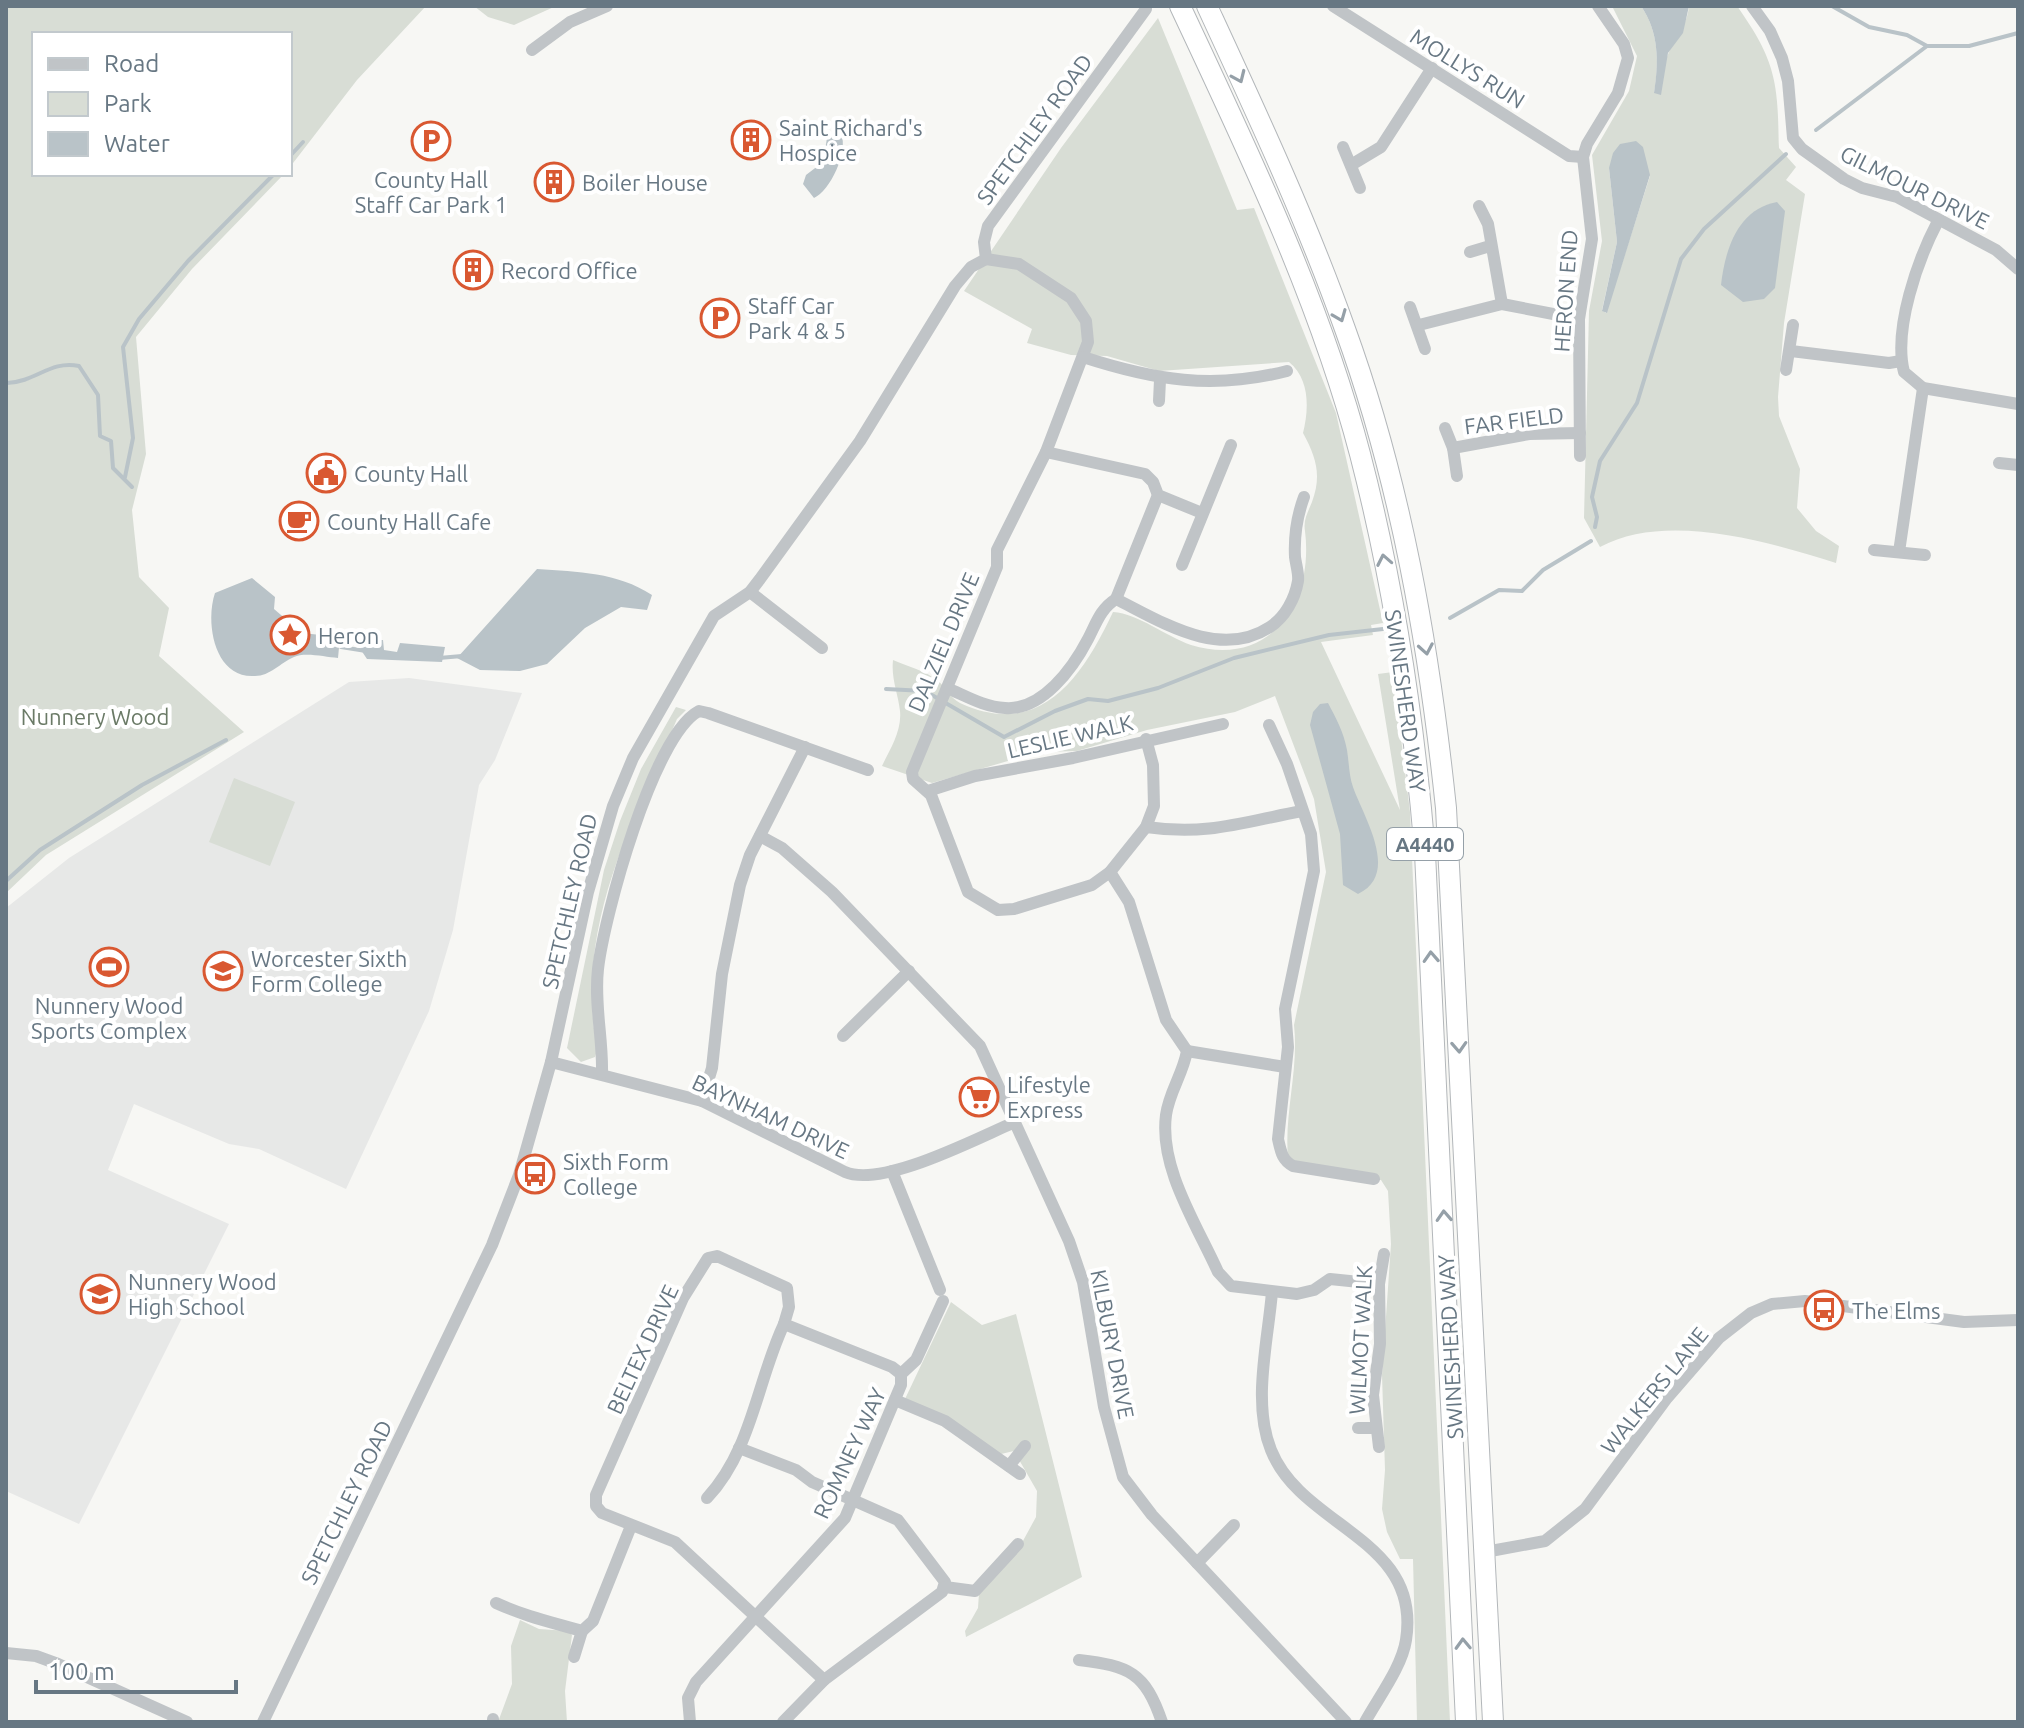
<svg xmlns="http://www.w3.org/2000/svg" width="2024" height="1728" viewBox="0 0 2024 1728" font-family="Ubuntu,sans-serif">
<rect width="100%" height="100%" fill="#f7f7f4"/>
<polygon fill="#e7e8e7" points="409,678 522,693 495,760 479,785 453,930 429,1011 346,1189 259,1149 229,1144 134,1104 108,1170 229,1224 79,1524 6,1491 6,908 69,858 349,682"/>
<g fill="#d8ddd5" fill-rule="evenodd">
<polygon points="6,6 426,6 357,80 290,167 290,34 34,34 34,174 284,174 192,269 136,337 146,454 132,510 139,577 169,608 159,656 244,732 46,855 6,893"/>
<polygon points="474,6 556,6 514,25 488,17"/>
<path d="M 1612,6 L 1641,6 C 1659,32 1659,62 1654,93 C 1669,74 1661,69 1669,52 C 1676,35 1687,26 1689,6 L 1737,6 C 1776,61 1778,82 1779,148 L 1796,167 L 1786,180 L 1805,194 L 1784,323 L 1778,397 L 1779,416 L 1800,469 L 1797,508 L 1816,531 L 1839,546 L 1836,563 C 1769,542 1666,511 1600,547 L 1584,518 L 1589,311 L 1602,241 L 1592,155 L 1629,91 L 1637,56 ZM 1609,168 L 1650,176 L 1606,313 L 1602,310 L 1617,242 Z"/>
<path d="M 1158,18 L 1237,210 L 1254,208 L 1336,413 L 1383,623 L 1371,625 L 1373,635 L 1321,642 L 1400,810 L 1378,674 L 1393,672 L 1410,812 L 1450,1722 L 1417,1722 L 1413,1559 L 1400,1559 L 1387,1532 L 1382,1509 L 1385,1470 L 1382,1375 L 1391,1244 L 1388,1191 L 1381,1180 L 1313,1174 L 1288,1158 C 1284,1113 1299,1070 1294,1025 L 1326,872 L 1314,799 L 1275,696 L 1235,712 L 1147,730 L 1077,751 L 1039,752 L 932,783 L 882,766 C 890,749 902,731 900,711 C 898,693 891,679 893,660 C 907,666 926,671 938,681 C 946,687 950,698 960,703 C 1040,740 1082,678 1113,612 C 1139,614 1165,636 1191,645 C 1270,669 1314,603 1305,531 C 1303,520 1308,512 1312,502 C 1322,475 1316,457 1303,433 C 1309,409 1310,379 1289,362 L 1159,371 L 1107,356 L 1071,355 L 1027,343 L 1032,329 L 964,291 L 1061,148 Z"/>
<path d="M 676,707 L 686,710 L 677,719 C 630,830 575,924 597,1050 L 595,1057 L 581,1062 L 567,1048 L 604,870 L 620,821 L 641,769 Z"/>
<polygon points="234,778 295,802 270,866 209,842"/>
<polygon points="951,1302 982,1325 1016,1314 1082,1577 966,1637 965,1631 978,1608 979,1593 1018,1550 1036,1517 1037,1491 1014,1451 1001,1454 905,1399"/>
<polygon points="520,1620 539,1629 568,1631 572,1635 565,1691 567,1722 498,1722 512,1684 511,1646"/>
</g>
<g fill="#b9c3c8">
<path d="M 1641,6 L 1689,6 L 1683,33 L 1668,53 L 1661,95 L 1654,93 C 1659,62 1659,32 1641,6 Z"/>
<path d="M 841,134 C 849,151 830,191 814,198 L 803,184 L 806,175 L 823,162 L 827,138 Z"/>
<polygon points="1636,141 1643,147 1650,175 1607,313 1602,311 1617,242 1609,168 1613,153 1620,144"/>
<path d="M 1777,202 L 1785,211 L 1775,288 L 1764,299 L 1743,302 L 1721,285 C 1725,249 1738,209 1777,202 Z"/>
<path d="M 537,569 C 578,572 617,572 652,595 L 647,610 L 621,607 L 585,628 L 547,664 L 520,671 L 480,670 L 457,658 Z"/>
<path d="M 252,578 L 275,597 L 274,609 L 302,633 L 340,637 L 338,658 C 325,657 305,652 294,657 C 280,663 270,676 255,676 C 214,679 205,622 215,593 Z"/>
<polygon points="362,640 383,640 384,650 397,652 400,643 445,647 442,662 367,659 361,650"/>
<path d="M 1328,703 C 1336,718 1344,733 1347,750 C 1349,762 1349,776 1353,787 C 1363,816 1401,874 1358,894 L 1343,885 L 1340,834 L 1310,725 L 1313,712 L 1320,704 Z"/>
</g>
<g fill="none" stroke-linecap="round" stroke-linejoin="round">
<g stroke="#b9c3c8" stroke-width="4">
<polyline points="1832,6 1869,27 1907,35 1927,46"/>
<polyline points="1816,130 1927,46 1969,46 2018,33"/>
<polyline points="290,156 303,142"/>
<path d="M 7,383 C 36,382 50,360 79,366 L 98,395 L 100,436 L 111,441 L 113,468 L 132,487"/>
<polyline points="125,477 133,438 123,347 139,319 188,261 274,174"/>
<polyline points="1595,527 1597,517 1592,497 1600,461 1637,403 1681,259 1704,229 1786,154"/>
<polyline points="1450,618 1499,590 1522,591 1543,570 1591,541"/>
<polyline points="341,647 366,651"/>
<polyline points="439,658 462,656"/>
<polyline points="886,689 925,691 1004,737 1055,711 1088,699 1108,701 1158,688 1234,658 1329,635 1383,629"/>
<polyline points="6,881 40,850 142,785 226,740"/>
</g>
<g stroke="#b3b7ba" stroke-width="22">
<g id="trunk">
<path d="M 1180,6 C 1248,151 1319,298 1360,454 C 1394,585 1414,719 1425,853 L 1466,1722"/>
<path d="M 1207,6 C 1256,112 1306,219 1345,329 C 1401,483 1429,646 1446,808 L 1493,1722"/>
</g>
</g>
<g stroke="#c0c4c7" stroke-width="12">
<polyline points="1333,6 1569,156 1583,157"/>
<polyline points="1752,6 1770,31 1782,58 1788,81 1793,138 1802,149 1844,179 1862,188 1897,197 1996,250 2018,269"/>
<polyline points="532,50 570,22 607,6"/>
<polyline points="1343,147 1360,188"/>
<polyline points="1351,165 1381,147 1432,68"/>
<polyline points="1479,206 1488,224 1502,304"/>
<path d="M 1938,221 C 1918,259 1893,329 1904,372 L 1923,388 L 2018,404"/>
<polyline points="1470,252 1490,246"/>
<polyline points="986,259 1019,264 1071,298 1086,321 1088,342 1046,452 997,550 997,567 912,772 913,779 931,795 968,892 998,910 1014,909 1092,885 1110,872 1146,827 1154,806 1153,765 1146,739"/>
<polyline points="1410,307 1425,349"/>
<polyline points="1419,325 1502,304 1579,319"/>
<polyline points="1791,351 1889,363 1901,361"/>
<path d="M 1083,357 C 1154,380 1213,390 1287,371"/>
<polyline points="1786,370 1793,325"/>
<polyline points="1159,401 1160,380"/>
<polyline points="1445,428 1453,448"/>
<polyline points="1046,452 1145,474 1153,482 1158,495 1202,513"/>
<polyline points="1580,456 1579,319 1592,239 1583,157 1587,144 1618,93 1628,58 1624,44 1598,6"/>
<polyline points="1999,463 2018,465"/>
<polyline points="1457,476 1453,448 1529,434 1580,433"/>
<polyline points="1874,550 1925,555"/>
<polyline points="1899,552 1923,388"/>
<polyline points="1182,565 1231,445"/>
<polyline points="750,592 822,648"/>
<path d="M 1116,599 C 1162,622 1220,660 1270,627 C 1285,617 1295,599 1298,581 C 1299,574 1296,565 1295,557 C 1294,537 1297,516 1304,497"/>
<polyline points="1116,599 1158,495"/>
<path d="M 947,688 C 966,696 984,707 1005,708 C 1042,711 1073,668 1088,639 C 1096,624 1100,609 1116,599"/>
<path d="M 1269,725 L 1287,764 L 1311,834 L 1314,871 L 1285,1009 L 1288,1047 L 1278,1139 C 1281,1152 1282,1160 1293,1166 L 1374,1179"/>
<polyline points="928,791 975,776 1073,758 1223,724"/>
<path d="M 1146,827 C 1208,836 1243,822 1302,811"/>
<polyline points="760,836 782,848 832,892 980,1046 1069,1241 1083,1282 1104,1407 1123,1477 1152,1515 1346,1722"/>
<path d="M 1110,872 L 1129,902 L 1166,1020 L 1187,1051 C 1183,1074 1169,1092 1166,1115 C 1159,1168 1197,1225 1218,1272 L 1231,1286 L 1297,1294 L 1314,1290 L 1330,1279 L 1379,1284"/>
<polyline points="843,1036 909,971"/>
<polyline points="1187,1051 1285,1067"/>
<path d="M 551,1062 L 702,1101 L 845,1172 C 883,1188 977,1138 1015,1122"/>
<path d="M 602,1073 C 603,1039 594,1004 598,969 C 604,917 653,735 699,711 L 708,713 L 868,770"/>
<polyline points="702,1101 712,1068 722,974 740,885 750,855 805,747"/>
<polyline points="892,1171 940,1290"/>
<path d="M 1272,1292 C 1268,1341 1252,1403 1271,1450 C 1302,1528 1422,1538 1406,1640 C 1402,1667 1378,1698 1365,1722"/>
<polyline points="895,1400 945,1421 1020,1474"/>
<polyline points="1358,1428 1376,1428"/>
<polyline points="1379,1447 1373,1395 1380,1344 1379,1284 1384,1254"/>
<polyline points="739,1448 796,1470 812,1482 898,1520 945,1582 942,1592 824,1680 675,1542 602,1513 596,1506 596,1495 683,1298 708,1258 717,1256 787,1288 789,1307 784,1324 892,1367 901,1374"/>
<polyline points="1009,1466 1025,1446"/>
<path d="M 707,1498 C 752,1450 757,1381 784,1324"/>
<polyline points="1485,1552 1545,1541 1585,1509 1667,1398 1719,1338 1751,1313 1772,1304 1805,1301 1964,1322 2018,1320"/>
<polyline points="1197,1563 1234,1525"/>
<polyline points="945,1587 975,1591 1018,1544"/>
<path d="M 496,1603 C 527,1617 551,1622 582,1631 L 593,1621 L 631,1526"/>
<polyline points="6,1653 36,1656 58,1664 187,1722"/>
<polyline points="574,1657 582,1631"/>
<path d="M 1079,1660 C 1129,1666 1145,1672 1162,1722"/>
<polyline points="263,1722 492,1245 519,1175 551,1062 588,892 613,806 633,758 714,616 750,592 760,579 860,441 955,286 971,267 986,259 984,242 988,226 1146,9"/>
<polyline points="493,1722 493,1719"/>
<polyline points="690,1722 688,1698 696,1682 845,1518 901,1385 901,1374 916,1360 943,1301"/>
<polyline points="783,1722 824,1680"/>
</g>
<use href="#trunk" stroke="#fff" stroke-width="20"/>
</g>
<defs><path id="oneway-chevron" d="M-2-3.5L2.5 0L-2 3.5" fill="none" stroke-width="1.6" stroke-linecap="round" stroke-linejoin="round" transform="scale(2)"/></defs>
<g stroke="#95a0a8">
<use href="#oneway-chevron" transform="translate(1239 77) rotate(66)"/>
<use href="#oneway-chevron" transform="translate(1340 316) rotate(68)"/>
<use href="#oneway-chevron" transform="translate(1384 560) rotate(-101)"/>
<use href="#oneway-chevron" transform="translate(1426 649) rotate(80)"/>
<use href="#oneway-chevron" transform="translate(1431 957) rotate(-93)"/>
<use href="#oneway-chevron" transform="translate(1459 1047) rotate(87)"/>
<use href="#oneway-chevron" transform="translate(1444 1216) rotate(-93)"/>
<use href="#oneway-chevron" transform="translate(1463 1644) rotate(-92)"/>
</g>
<defs>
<g id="building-ring" transform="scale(2)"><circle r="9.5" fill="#fff" stroke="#d95831" stroke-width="1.5"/><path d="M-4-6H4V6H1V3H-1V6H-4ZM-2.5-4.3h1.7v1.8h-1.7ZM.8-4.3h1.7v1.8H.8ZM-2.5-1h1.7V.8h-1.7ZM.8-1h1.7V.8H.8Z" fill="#d95831"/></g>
<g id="parking-ring" transform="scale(2)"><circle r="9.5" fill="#fff" stroke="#d95831" stroke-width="1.5"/><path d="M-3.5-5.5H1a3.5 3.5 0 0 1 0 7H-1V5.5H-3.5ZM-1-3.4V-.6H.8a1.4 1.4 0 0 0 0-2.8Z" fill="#d95831"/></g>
<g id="civic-ring" transform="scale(2)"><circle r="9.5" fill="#fff" stroke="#d95831" stroke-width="1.5"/><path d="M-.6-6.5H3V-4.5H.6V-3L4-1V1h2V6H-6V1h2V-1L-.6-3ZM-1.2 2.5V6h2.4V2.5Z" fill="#d95831"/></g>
<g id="cafe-ring" transform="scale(2)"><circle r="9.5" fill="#fff" stroke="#d95831" stroke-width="1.5"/><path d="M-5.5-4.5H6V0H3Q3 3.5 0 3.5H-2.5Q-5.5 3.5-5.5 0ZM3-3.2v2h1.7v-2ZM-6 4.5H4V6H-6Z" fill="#d95831"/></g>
<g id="sight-ring" transform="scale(2)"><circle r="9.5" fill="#fff" stroke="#d95831" stroke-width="1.5"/><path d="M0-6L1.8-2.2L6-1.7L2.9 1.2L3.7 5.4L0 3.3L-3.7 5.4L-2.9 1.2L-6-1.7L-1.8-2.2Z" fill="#d95831"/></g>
<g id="stadium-ring" transform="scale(2)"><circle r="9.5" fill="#fff" stroke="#d95831" stroke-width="1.5"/><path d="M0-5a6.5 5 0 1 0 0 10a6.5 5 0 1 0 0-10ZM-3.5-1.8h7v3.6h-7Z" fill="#d95831"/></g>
<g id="university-ring" transform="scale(2)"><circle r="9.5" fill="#fff" stroke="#d95831" stroke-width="1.5"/><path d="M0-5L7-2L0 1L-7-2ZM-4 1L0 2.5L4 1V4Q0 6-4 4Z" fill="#d95831"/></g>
<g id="supermarket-ring" transform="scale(2)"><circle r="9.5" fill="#fff" stroke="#d95831" stroke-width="1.5"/><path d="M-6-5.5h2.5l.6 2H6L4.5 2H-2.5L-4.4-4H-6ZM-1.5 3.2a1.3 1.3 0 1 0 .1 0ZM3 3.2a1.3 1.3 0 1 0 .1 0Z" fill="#d95831"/></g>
<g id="bus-ring" transform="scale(2)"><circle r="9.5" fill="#fff" stroke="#d95831" stroke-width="1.5"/><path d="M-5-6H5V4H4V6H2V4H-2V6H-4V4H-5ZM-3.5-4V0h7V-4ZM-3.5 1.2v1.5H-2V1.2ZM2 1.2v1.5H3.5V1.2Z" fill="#d95831"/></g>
<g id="school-ring" transform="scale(2)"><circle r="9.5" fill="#fff" stroke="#d95831" stroke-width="1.5"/><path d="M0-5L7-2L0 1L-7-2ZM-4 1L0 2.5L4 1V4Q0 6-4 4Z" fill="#d95831"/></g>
</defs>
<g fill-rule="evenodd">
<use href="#building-ring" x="751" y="140"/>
<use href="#parking-ring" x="431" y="141"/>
<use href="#building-ring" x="554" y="182"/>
<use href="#building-ring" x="473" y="270"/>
<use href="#parking-ring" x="720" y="318"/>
<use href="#civic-ring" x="326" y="473"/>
<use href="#cafe-ring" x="299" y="521"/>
<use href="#sight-ring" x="290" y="635"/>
<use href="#stadium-ring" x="109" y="967"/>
<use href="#university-ring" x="223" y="971"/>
<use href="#supermarket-ring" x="979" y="1097"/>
<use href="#bus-ring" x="535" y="1174"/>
<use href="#school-ring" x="100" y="1294"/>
<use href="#bus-ring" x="1824" y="1310"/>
</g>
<g text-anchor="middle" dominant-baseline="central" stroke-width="8" stroke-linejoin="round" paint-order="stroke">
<rect fill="#fff" stroke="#95a0a8" stroke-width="2" x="1387" y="828" width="76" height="32" rx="6"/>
<g font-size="20" font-weight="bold" fill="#677783">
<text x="1425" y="844">A4440</text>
</g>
<g font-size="22" fill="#677783" stroke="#fff">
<text transform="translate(1468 68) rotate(32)">MOLLYS RUN</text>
<text transform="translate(1034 129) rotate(-54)">SPETCHLEY ROAD</text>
<text transform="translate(1915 187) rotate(26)">GILMOUR DRIVE</text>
<text transform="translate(1565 291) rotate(-86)">HERON END</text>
<text transform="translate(1514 420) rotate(-7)">FAR FIELD</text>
<text transform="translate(943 642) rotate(-67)">DALZIEL DRIVE</text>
<text transform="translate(1406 701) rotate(82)">SWINESHERD WAY</text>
<text transform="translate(1070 736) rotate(-13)">LESLIE WALK</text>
<text transform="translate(569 901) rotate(-77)">SPETCHLEY ROAD</text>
<text transform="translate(771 1116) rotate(25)">BAYNHAM DRIVE</text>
<text transform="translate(1360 1340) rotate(-87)">WILMOT WALK</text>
<text transform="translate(1113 1344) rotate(79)">KILBURY DRIVE</text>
<text transform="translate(1450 1347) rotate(-93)">SWINESHERD WAY</text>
<text transform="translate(642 1349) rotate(-65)">BELTEX DRIVE</text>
<text transform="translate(1654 1390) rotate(-51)">WALKERS LANE</text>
<text transform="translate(849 1453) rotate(-65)">ROMNEY WAY</text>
<text transform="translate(346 1502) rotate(-64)">SPETCHLEY ROAD</text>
</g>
<g font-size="22" fill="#677783" stroke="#fff" text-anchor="start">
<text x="779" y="127">Saint Richard's<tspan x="779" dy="25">Hospice</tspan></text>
<text x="431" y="179" text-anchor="middle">County Hall<tspan x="431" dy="25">Staff Car Park 1</tspan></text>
<text x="582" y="182">Boiler House</text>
<text x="501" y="270">Record Office</text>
<text x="748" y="305">Staff Car<tspan x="748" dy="25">Park 4 &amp; 5</tspan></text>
<text x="354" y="473">County Hall</text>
<text x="327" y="521">County Hall Cafe</text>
<text x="318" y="635">Heron</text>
<text x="251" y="958">Worcester Sixth<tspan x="251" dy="25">Form College</tspan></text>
<text x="109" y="1005" text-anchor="middle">Nunnery Wood<tspan x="109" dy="25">Sports Complex</tspan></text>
<text x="1007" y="1084">Lifestyle<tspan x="1007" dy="25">Express</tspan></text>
<text x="563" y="1161">Sixth Form<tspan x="563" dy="25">College</tspan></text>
<text x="128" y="1281">Nunnery Wood<tspan x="128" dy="25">High School</tspan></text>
<text x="1852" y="1310">The Elms</text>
</g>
<g font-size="22" fill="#6a7a66" stroke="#fff">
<text x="95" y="716">Nunnery Wood</text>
</g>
</g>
<rect width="2024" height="1728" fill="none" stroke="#677783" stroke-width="16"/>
<rect x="32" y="32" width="260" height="144" fill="#ffffff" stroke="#c2c9cd" stroke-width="2"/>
<rect x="48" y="58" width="40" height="12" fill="#c0c4c7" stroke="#c2c9cd" stroke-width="2"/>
<text x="104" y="72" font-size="24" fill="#677783">Road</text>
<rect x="48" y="92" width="40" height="24" fill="#d8ddd5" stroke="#c2c9cd" stroke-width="2"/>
<text x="104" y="112" font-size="24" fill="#677783">Park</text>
<rect x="48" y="132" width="40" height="24" fill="#b9c3c8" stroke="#c2c9cd" stroke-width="2"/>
<text x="104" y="152" font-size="24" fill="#677783">Water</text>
<path d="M36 1680v12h200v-12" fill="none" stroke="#677783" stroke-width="4"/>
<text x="48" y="1680" font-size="24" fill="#677783" stroke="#ffffff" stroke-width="6" paint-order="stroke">100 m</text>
</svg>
